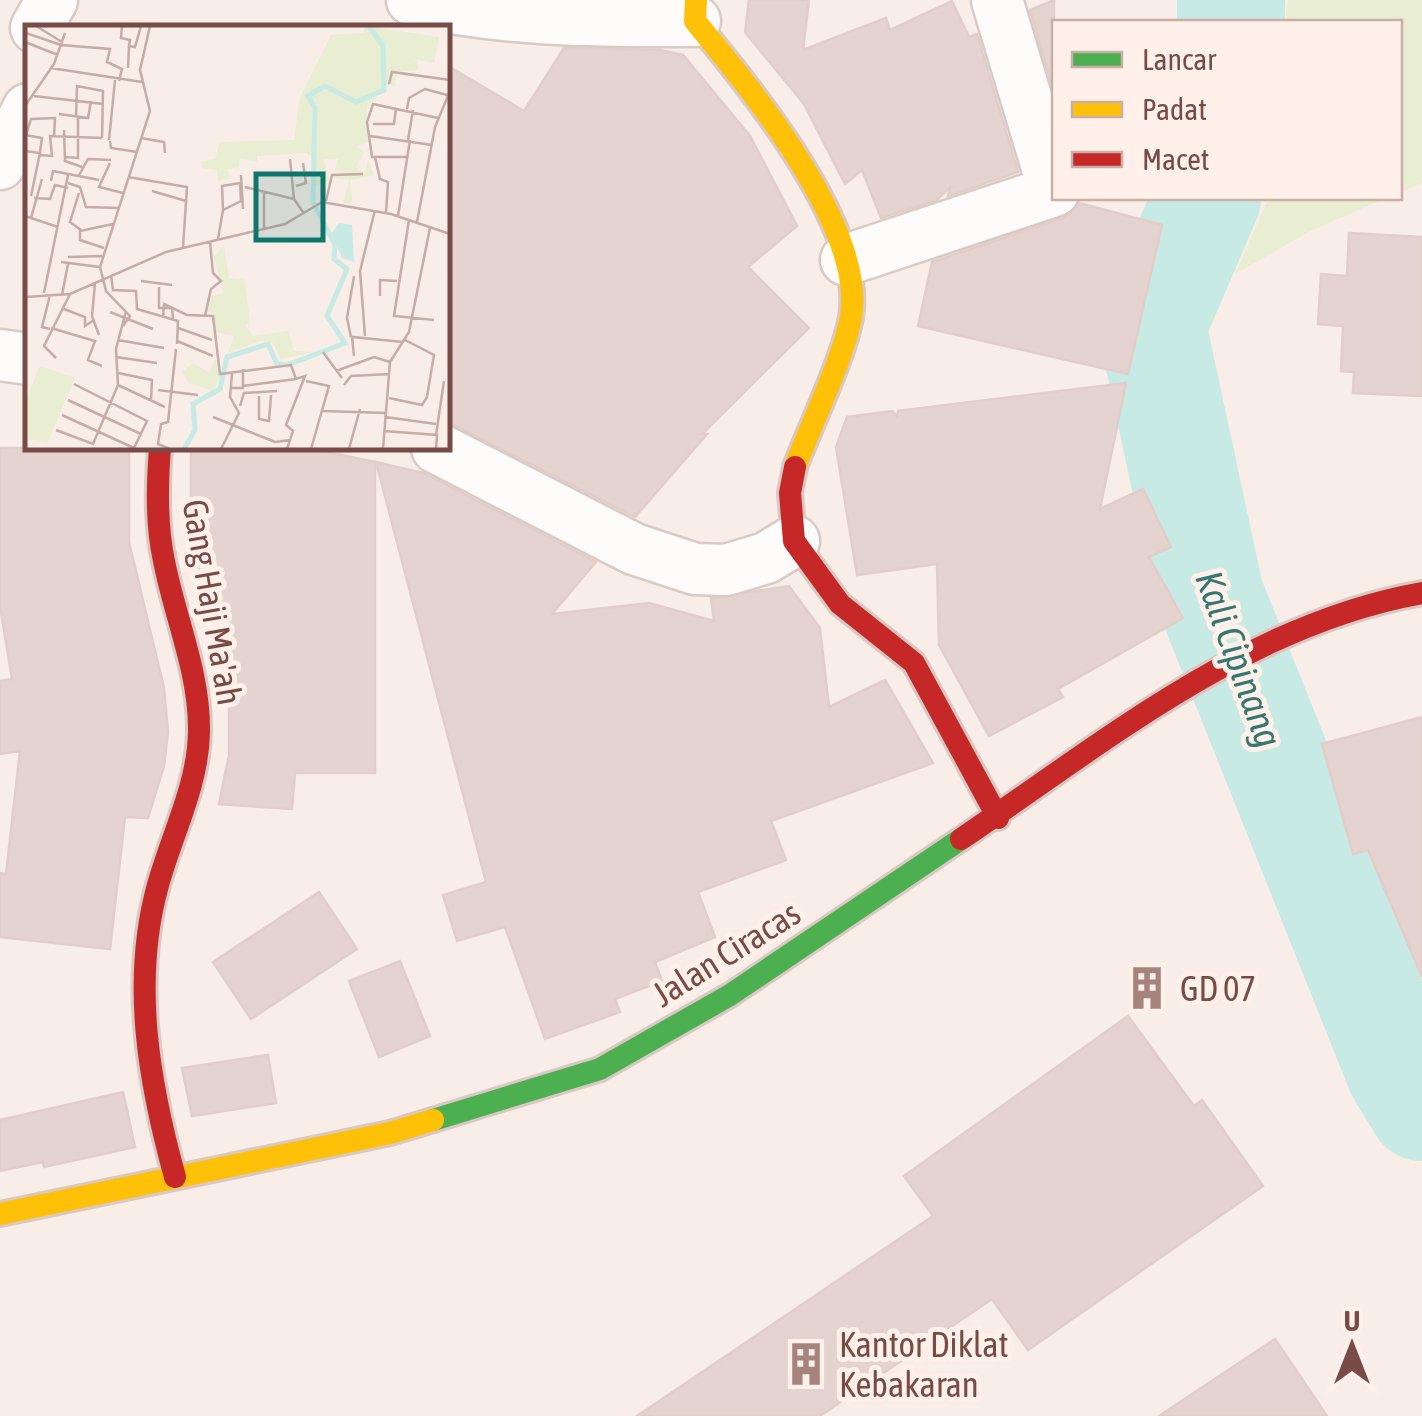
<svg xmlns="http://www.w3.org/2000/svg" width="1422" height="1416" viewBox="0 0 1422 1416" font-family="'Asap Condensed',sans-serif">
<rect width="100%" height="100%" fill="#f8ede7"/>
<g fill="#e9edd1">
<polygon points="1288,0 1422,0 1422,183 1400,192 1400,22 1285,22"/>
<polygon points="1269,198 1386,198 1312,230 1235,274"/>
</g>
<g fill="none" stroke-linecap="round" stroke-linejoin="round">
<g stroke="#c8eae5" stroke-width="108">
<polyline points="1231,0 1231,22"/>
<polyline points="1207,198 1152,326 1210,596 1400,1071 1422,1107"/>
</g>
</g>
<g fill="#e5d3cf" stroke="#e1cec9" stroke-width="2.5">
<polygon points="749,0 809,0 803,50 886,18 890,30 952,1 969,37 977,34 1018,172 948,196 950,187 937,200 881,218 862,170 845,184 804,104 745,32"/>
<polygon points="1054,0 1054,92 1030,10"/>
<polygon points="564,48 660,50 683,55 750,136 797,226 748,267 809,328 702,434 707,434 635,517 448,422 448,66 524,111"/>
<polygon points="1079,203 1162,225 1128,374 918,326 932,262 1063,218"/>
<polygon points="1349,233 1422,237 1422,396 1353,393 1354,372 1341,371 1343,326 1318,324 1321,274 1347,276"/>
<polygon points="1126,383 1100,509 1143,489 1171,547 1149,557 1183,618 1058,689 1063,697 989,736 939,645 937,564 857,575 836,447 847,417 892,411 897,416 898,411"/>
<polygon points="0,448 129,448 129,542 164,688 168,732 164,766 148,818 125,817 110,949 0,937 0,873 6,874 20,751 0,754 0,681 12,679 0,606"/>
<polygon points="191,448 309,448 375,462 375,773 295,773 292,809 219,804 229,755 229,706 191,535"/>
<polygon points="376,462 423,473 596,562 552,614 649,603 714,621 711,598 789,586 820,628 829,707 885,680 933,763 771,821 786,860 698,892 715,937 655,962 662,981 615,999 620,1012 545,1039 505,927 457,941 443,895 486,882"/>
<polygon points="1422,717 1422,977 1368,850 1353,854 1322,744"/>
<polygon points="319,892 357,949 251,1019 213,962"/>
<polygon points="400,961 430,1036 379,1057 349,981"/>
<polygon points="1128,1016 1194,1106 1202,1100 1263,1186 1028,1350 992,1299 820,1416 637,1416 933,1216 904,1176"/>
<polygon points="268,1055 276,1103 192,1116 182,1068"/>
<polygon points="123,1092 135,1147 44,1167 43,1162 0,1171 0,1120"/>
<polygon points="1275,1339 1327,1416 1159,1416"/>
</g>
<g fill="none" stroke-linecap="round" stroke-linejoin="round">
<g stroke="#d9cac5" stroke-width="55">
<g id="street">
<path d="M 412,0 C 505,22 599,21 695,21"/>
<polyline points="36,28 52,0"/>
<polyline points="0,164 28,109"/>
<polyline points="846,260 1054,191 997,0"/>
<polyline points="0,355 28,359"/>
<polyline points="437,448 634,549 695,569 726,570 766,558 794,541"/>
</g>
</g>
<g stroke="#d9c8c4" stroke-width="28">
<polyline id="fast" points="433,1120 600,1069 730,995 961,839"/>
</g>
<g stroke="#d9c8c4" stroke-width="28">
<g id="slow">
<path d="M 696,0 L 695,21 C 749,87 866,227 851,317 C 844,357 810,427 795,467"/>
<polyline points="0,1214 390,1133 433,1120"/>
</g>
</g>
<g stroke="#d9c8c4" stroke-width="28">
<g id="jam">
<path d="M 160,448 C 157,486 156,524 164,561 C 175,618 200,673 199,732 C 198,786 172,834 158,885 C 131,982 149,1083 175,1177"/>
<polyline points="795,467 790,493 794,541 840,604 914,663 998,818"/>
<path d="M 961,839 C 1105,742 1247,624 1422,593"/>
</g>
</g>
<use href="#street" stroke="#fefcfb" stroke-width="50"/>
<use href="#fast" stroke="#4caf50" stroke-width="22"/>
<use href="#slow" stroke="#ffc107" stroke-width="22"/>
<use href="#jam" stroke="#c62828" stroke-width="22"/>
</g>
<defs>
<g id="building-bare" transform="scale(3.45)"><path d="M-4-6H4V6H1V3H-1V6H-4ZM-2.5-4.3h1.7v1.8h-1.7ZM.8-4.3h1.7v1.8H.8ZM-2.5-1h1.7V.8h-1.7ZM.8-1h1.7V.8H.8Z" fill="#a5847e" stroke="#fff1e9" stroke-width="2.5" paint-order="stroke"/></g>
</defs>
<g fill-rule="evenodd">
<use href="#building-bare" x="1147" y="988"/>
<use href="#building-bare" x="806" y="1364"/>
</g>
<g text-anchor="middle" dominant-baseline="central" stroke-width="10" stroke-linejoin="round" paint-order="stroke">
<g font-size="35" fill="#784b46" stroke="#fff1e9">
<text transform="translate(213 602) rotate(80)">Gang Haji Ma'ah</text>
<text transform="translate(726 953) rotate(-32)">Jalan Ciracas</text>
</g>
<g font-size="35" fill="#784b46" stroke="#fff1e9" text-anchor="start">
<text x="1180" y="988">GD 07</text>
<text x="839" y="1344">Kantor Diklat<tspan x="839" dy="40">Kebakaran</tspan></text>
</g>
<g font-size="38" font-style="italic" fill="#357772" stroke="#fff1e9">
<text transform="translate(1239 659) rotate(70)">Kali Cipinang</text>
</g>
</g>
<g transform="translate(25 25)">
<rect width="425" height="425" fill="#f8ede7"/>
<path d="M 340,1 L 414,12 L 409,38 L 383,33 L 393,36 L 393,45 L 372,46 L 370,61 L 361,60 L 342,83 L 343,117 L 332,121 L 339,127 L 331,143 L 340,148 L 343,136 L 349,150 L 326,155 L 327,179 L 318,178 L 324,155 L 307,153 L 321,148 L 310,145 L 313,134 L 299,134 L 304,156 L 289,161 L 291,135 L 282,128 L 232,131 L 232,137 L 215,133 L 214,142 L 202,144 L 205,152 L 193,156 L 192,145 L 177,143 L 177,136 L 190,134 L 195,117 L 269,115 L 275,72 L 306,10 L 338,8 ZM 199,220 L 204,253 L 220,255 L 225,298 L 220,300 L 228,311 L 263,306 L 269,326 L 289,327 L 256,334 L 248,318 L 238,315 L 203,328 L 209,311 L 189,306 L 189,288 L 182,286 L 186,271 L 198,268 L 189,232 ZM 190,335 L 195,335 L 195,352 L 188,366 L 164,358 L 157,347 L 150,352 L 168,338 L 185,348 ZM 15,341 L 50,353 L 22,418 L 0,414 L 0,376 Z" fill="#e9edd1"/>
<path d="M 314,198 L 327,200 L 329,237 L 317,233 L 307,208 Z" fill="#c8eae5"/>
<path fill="none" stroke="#c8eae5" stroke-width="5" d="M 159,424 L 170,405 L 168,379 L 195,364 L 202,332 L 243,319 L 252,339 L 262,340 L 320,318 L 302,291 L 322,244 L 309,234 L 310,220 L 288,177 L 290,83 L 283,71 L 300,61 L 331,77 L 359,65 L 358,21 L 344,1"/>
<path fill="none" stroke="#c5aca7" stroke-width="2.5" d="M 11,1 L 37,17M 1,8 L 36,20 L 85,24 L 82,37 L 97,44 L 94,56M 0,17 L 33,30M 104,21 L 105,15 L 96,13 L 97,1 L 109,1M 26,43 L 117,57M 103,43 L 104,21 L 110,22 L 116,1M 364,59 L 367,47 L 425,55M 9,71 L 78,79M 0,81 L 29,39 L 40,8M 382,84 L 384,73 L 400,64 L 422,70M 34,89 L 63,93 L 66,76M 51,91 L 52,61 L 78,66 L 77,113M 348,99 L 369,99 L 371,83M 39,105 L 40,136 L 57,142M 0,110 L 17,113 L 15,127M 1,110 L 6,94 L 30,93 L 29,112M 345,111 L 407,120M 116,113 L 139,117 L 140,128M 84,115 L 90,55M 383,115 L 388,85M 85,116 L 86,123 L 112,127M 0,126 L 15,128 L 6,171M 14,130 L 27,131 L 25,111 L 77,113M 40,132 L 53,133 L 53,92M 350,132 L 355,154 L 363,157 L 361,188M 383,132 L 347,132 L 342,97 L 348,79 L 413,93M 265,134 L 269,174 L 278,187M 85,138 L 74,162 L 98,168M 216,150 L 218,184M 53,152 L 63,134 L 86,135M 103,152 L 162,162 L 158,222M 26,156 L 28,146 L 74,155M 43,158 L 55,162 L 61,182 L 94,183M 271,161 L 281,158 L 278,138M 220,162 L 269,174M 127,166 L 161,176M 54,168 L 45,197 L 56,205M 9,173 L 25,174 L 30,160 L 43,163M 301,176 L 307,150 L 338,149M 0,191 L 33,202M 373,191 L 385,115M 6,193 L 17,154M 384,195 L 369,291 L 409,295M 392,197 L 410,102 L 425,66M 239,203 L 239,166M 193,214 L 198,185 L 216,176 L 215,158 L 197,161 L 198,185M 79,223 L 55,215 L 55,206 L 88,199M 43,232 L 77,231M 36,237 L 75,242M 86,250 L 88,265 L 111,266 L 112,284 L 153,296 L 152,319M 116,256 L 147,260M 70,259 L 67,291 L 74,310M 134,262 L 134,283 L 147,283 L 148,294M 19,268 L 43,150M 37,270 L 43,239M 355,271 L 355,255 L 372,256M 0,272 L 45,269 L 141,227 L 260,199 L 297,177 L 366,189 L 425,209M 39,284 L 60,292 L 60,301 L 69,295M 85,287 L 128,304M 180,291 L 186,264 L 196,256 L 188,248 L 185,217M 138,293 L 139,279 L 162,290 L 188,291 L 195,349 L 266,340 L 271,354 L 280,351 L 261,400 L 268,406 L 262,424M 98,301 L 105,291 L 81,266 L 75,242 L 125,86 L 115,45 L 125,1M 26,303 L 70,316 L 63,335 L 77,341M 153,303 L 187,315M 25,304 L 17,302 L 25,270M 340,311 L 335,246 L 350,185M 326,312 L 322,293 L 329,251M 93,315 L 139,323M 152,316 L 188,331M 298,327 L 317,353M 329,331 L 327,312 L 378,317M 91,332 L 132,338M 31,333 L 19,321 L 45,269M 311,346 L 349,332 L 365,337M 93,348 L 127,355 L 126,376M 281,356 L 304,361 L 286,424M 93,360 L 140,382M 319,360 L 326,351 L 365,349M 218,361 L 271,354M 205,363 L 218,363 L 218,344M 133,365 L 173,370M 234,371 L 234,394 L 244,396 L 246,370M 364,373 L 397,380 L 402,372 L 409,330 L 380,315M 43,375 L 116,409M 215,381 L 219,368 L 252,366M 298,386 L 361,388M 37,390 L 109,423 L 122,396 L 49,359M 188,392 L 250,417 L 265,415M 360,392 L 411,399M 31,405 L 68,419 L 93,360 L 91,324 L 101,286M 359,406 L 412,410 L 411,424M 411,410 L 419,356M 145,424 L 133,419 L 136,399 L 143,397 L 151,324M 196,424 L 214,388 L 205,372 L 207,349M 324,424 L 335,384M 358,424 L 365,337 L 384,307 L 405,203"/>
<path fill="#0f766e" fill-opacity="0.15" stroke="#0f766e" stroke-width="5" d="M 231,149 L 298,149 L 298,215 L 231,215 Z"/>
<rect width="425" height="425" fill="none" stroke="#784b46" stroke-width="5"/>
</g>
<rect x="1052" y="20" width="350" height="180" fill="#fff1e9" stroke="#c9afa8" stroke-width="2.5"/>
<rect x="1072" y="52" width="50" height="15" fill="#4caf50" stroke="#c9afa8" stroke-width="2.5"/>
<text x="1142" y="70" font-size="30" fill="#784b46">Lancar</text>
<rect x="1072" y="102" width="50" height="15" fill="#ffc107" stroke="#c9afa8" stroke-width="2.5"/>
<text x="1142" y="120" font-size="30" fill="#784b46">Padat</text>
<rect x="1072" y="152" width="50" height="15" fill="#c62828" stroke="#c9afa8" stroke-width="2.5"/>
<text x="1142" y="170" font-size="30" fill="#784b46">Macet</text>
<g transform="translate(1352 1346)" stroke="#fff1e9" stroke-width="8" paint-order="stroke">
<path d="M0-8L18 38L0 25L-18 38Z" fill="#784b46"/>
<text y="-15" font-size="28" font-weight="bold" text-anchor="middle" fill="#784b46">U</text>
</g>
</svg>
